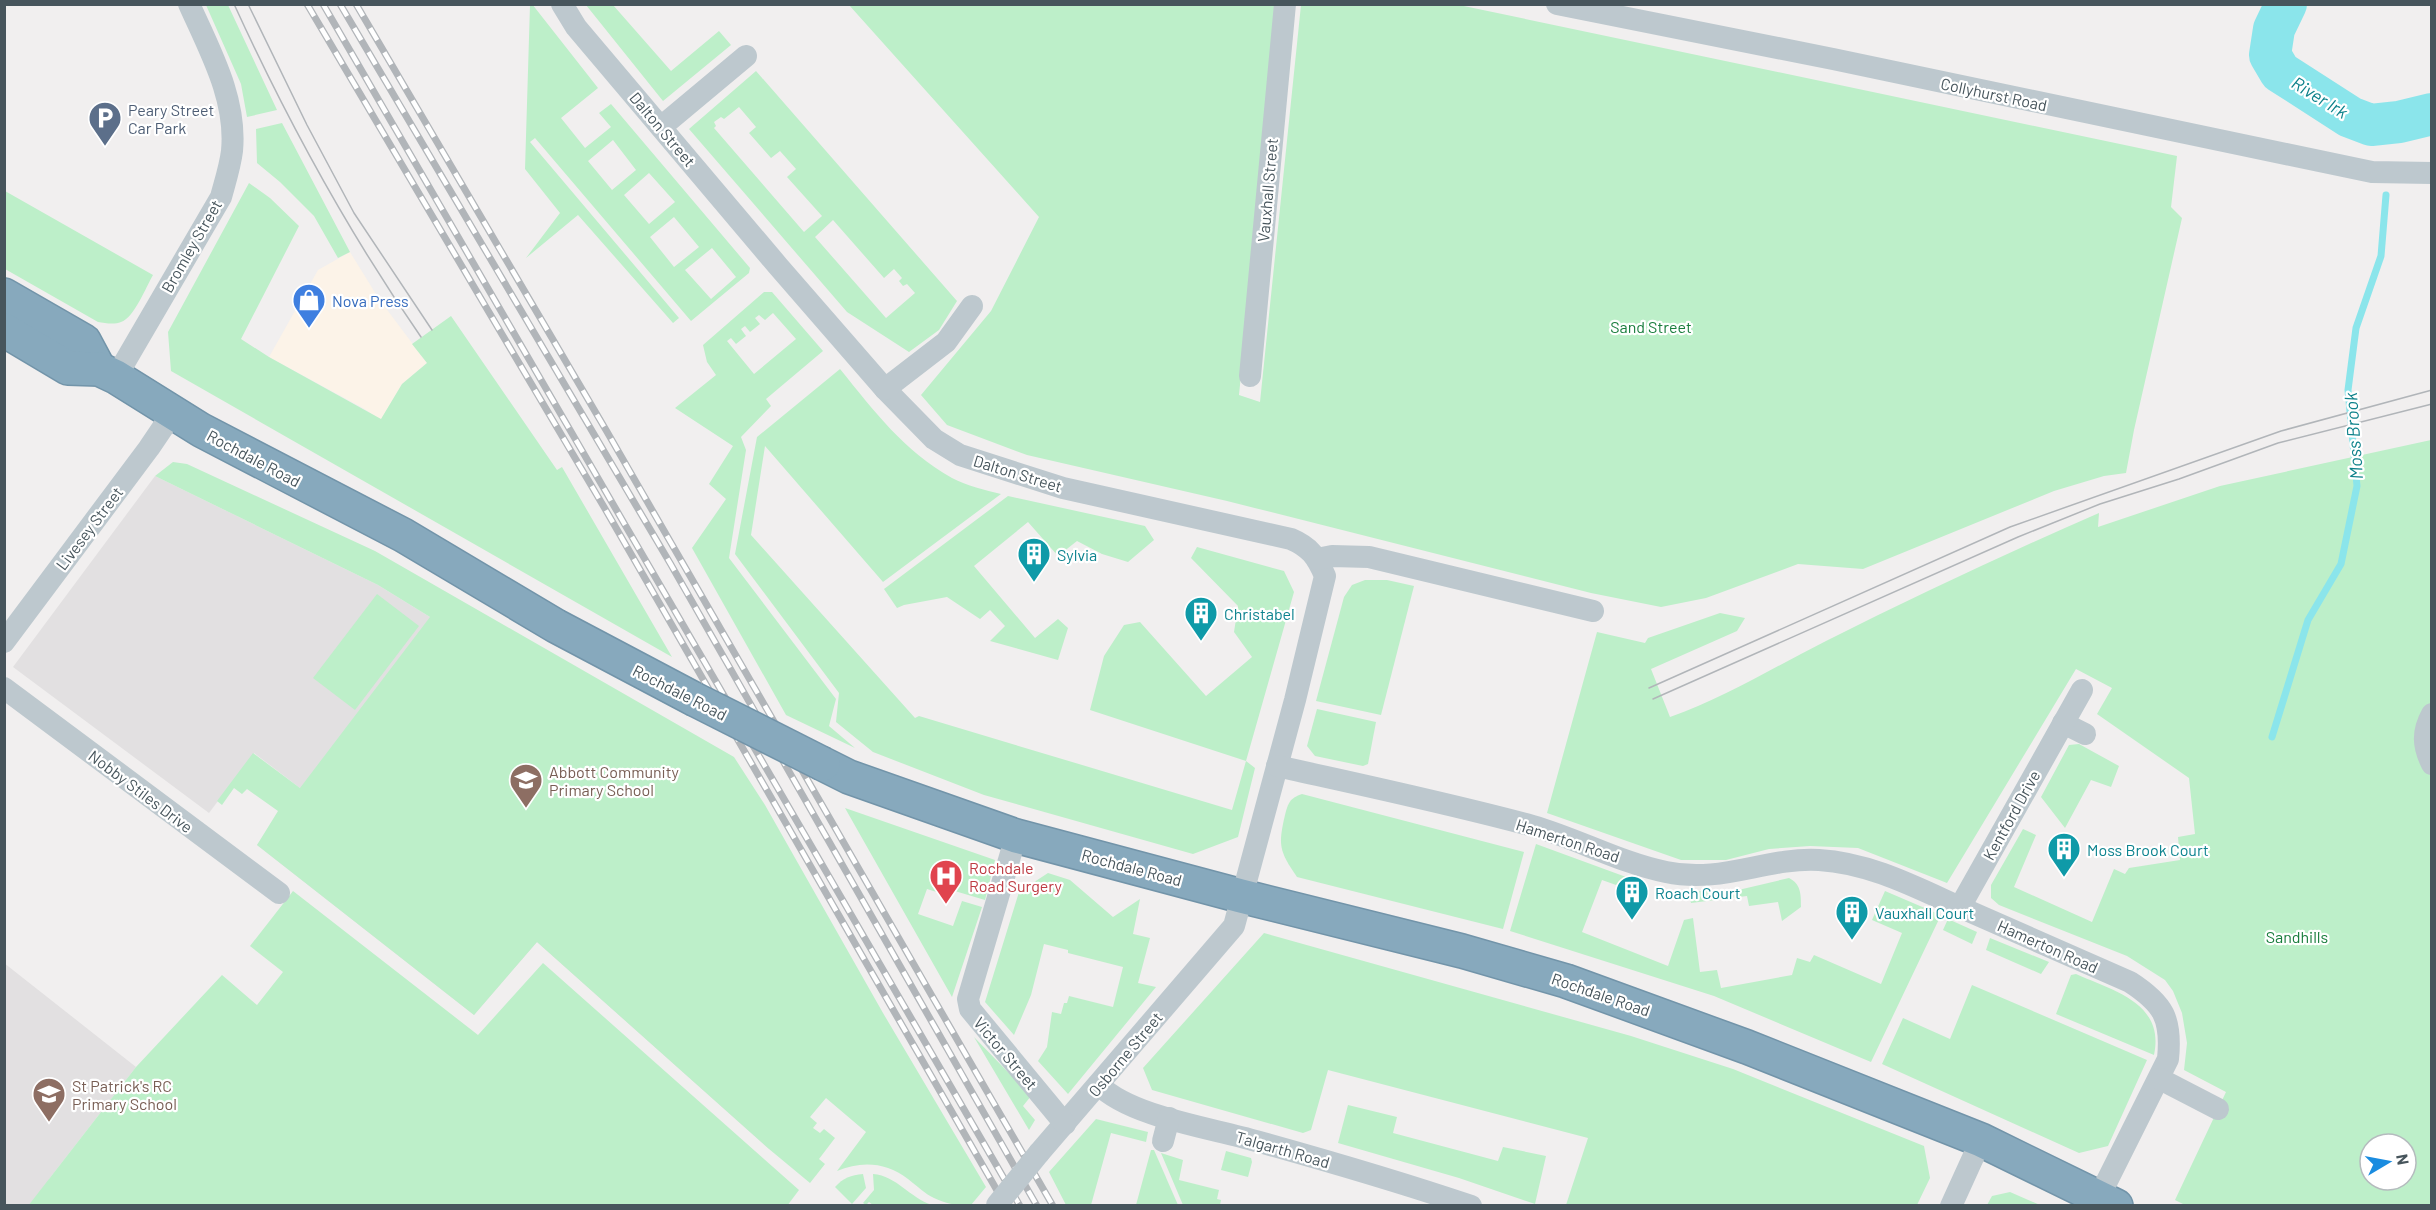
<svg xmlns="http://www.w3.org/2000/svg" width="2436" height="1210" viewBox="0 0 2436 1210" font-family="Barlow,sans-serif">
<rect width="100%" height="100%" fill="#f1efef"/>
<polygon fill="#fcf3e8" points="350,252 379,299 427,363 402,384 381,420 363,408 269,357 318,270"/>
<g fill="#e2e0e1">
<polygon points="155,476 378,585 430,617 769,1149 537,942 474,1015 257,845 300,788 254,753 209,813 13,667"/>
<polygon points="4,963 136,1067 49,1179 84,1205 5,1205"/>
</g>
<g fill="#bdefc9" fill-rule="evenodd">
<path d="M 532,4 L 598,88 L 561,118 L 585,148 L 611,127 L 599,113 L 611,104 L 750,268 L 749,273 L 691,321 L 535,138 L 530,142 L 679,318 L 673,323 L 578,215 L 526,258 L 560,213 L 525,169 L 530,5 ZM 613,140 L 636,170 L 612,190 L 588,161 ZM 649,173 L 675,202 L 649,224 L 624,195 ZM 674,217 L 699,247 L 674,267 L 650,237 ZM 712,248 L 736,277 L 711,299 L 685,270 Z"/>
<polygon points="206,5 228,5 277,110 247,117 241,84"/>
<polygon points="586,5 613,5 671,71 719,31 731,45 663,101"/>
<polygon points="849,5 1278,5 1239,395 1260,402 1301,5 1459,5 2177,156 2171,207 2182,218 2134,430 2126,473 2104,476 2054,491 1863,569 1798,564 1706,598 1661,607 1591,593 1227,501 1027,455 947,425 921,395 991,311 1039,217"/>
<path d="M 756,71 L 957,301 L 939,330 L 909,352 L 847,312 L 689,129 ZM 739,107 L 756,127 L 749,133 L 771,158 L 780,151 L 796,169 L 787,177 L 822,216 L 804,232 L 714,128 L 716,126 L 714,122 L 721,117 L 724,119 ZM 833,220 L 884,278 L 894,269 L 902,278 L 899,281 L 903,286 L 907,284 L 915,293 L 886,318 L 815,237 Z"/>
<polygon points="282,123 350,252 338,258 314,216 280,182 257,163 256,129"/>
<polygon points="249,183 270,198 299,226 241,339 269,357 381,419 402,384 427,363 412,344 451,316 557,470 562,467 672,657 171,371 168,332"/>
<path d="M 5,191 L 153,275 C 146,287 134,318 121,322 C 114,325 105,323 98,322 L 5,269 Z"/>
<path d="M 764,292 L 772,292 L 823,351 L 766,399 L 771,406 L 741,437 L 746,450 L 729,558 L 836,699 L 829,726 L 855,748 L 786,715 L 692,548 L 726,499 L 709,484 L 733,446 L 675,408 L 716,375 L 707,362 L 703,345 ZM 773,313 L 796,339 L 754,374 L 727,341 L 731,338 L 736,344 L 746,336 L 741,329 L 745,326 L 750,332 L 760,324 L 755,318 L 759,315 L 765,320 Z"/>
<path d="M 840,369 C 874,411 904,451 952,478 C 967,486 985,490 1001,494 L 883,582 L 765,446 L 751,535 L 915,718 L 919,716 L 1232,810 L 1246,761 L 1090,710 L 1104,656 L 1124,625 L 1140,622 L 1206,696 L 1252,657 L 1234,632 L 1238,606 L 1191,558 L 1197,547 L 1284,571 L 1294,592 L 1246,761 L 1255,768 L 1238,837 L 1193,854 L 984,795 L 873,752 L 836,722 L 839,693 L 735,554 L 757,437 Z"/>
<path d="M 2431,440 L 2431,1205 L 2187,1206 L 2175,1200 L 2226,1092 L 2184,1070 L 2187,1043 L 2182,1013 L 2173,991 L 2165,980 L 2127,956 L 1999,905 L 1991,898 L 1991,885 L 2023,829 L 2036,835 L 2014,887 L 2092,922 L 2114,869 L 2125,874 L 2129,868 L 2180,860 L 2178,837 L 2195,834 L 2189,778 L 2097,714 L 2112,688 L 2076,669 L 1947,883 L 1858,848 L 1810,846 L 1769,849 L 1726,860 L 1681,860 L 1547,813 L 1597,632 L 1645,643 L 1648,638 L 1720,613 L 1745,618 L 1737,631 L 1651,669 L 1670,717 C 1724,698 1774,667 1826,641 C 1916,596 2007,553 2099,513 L 2098,527 L 2220,486 ZM 2370,1144 L 2406,1144 L 2406,1180 L 2370,1180 Z"/>
<path d="M 173,462 L 187,464 L 375,551 L 734,757 L 765,805 L 883,1013 L 986,1187 L 971,1205 C 957,1206 947,1204 934,1198 C 925,1194 916,1185 908,1179 C 886,1162 861,1161 837,1171 L 866,1132 L 826,1098 L 810,1117 L 817,1123 L 813,1128 L 820,1133 L 824,1129 L 835,1138 L 819,1159 L 825,1164 L 810,1183 L 769,1149 L 537,942 L 474,1015 L 257,845 L 278,811 L 247,789 L 242,794 L 234,788 L 222,805 L 217,801 L 253,753 L 300,788 L 430,617 L 378,585 L 155,476 Z"/>
<polygon points="1008,496 1145,526 1154,540 1128,562 1102,554 1077,541 1058,556 1028,522 974,566 1035,638 1058,619 1068,628 1058,660 990,641 1005,626 990,610 980,619 947,597 904,605 897,608 884,589"/>
<polygon points="1365,580 1387,580 1414,586 1381,715 1316,701 1344,597 1352,585"/>
<polygon points="377,594 419,626 355,710 313,678"/>
<polygon points="1317,709 1376,722 1368,764 1363,766 1315,756 1307,746"/>
<polygon points="2079,744 2119,766 2111,787 2091,780 2065,828 2041,797 2069,745"/>
<path d="M 1302,794 L 1524,852 L 1503,929 L 1297,877 C 1279,851 1278,845 1285,815 C 1288,803 1290,798 1302,794 Z"/>
<polygon points="845,808 995,860 985,900 948,889 946,895 927,889 918,914 953,926 962,901 982,907 952,997"/>
<polygon points="1536,844 1637,881 1633,891 1602,880 1582,932 1668,966 1684,920 1693,918 1700,972 1717,970 1721,988 1792,975 1797,958 1810,962 1814,955 1881,984 1902,933 1872,920 1885,891 1941,915 1871,1062 1714,996 1510,931"/>
<polygon points="1048,873 1070,880 1113,917 1140,899 1133,934 1150,938 1138,983 1156,987 1068,1094 1038,1061 1047,1047 1052,1012 1061,1014 1064,1003 1067,1003 1069,996 1113,1007 1123,967 1068,953 1068,950 1044,944 1031,995 1014,1035 985,1002 1019,892"/>
<path d="M 1789,878 C 1801,884 1801,894 1801,907 L 1782,921 L 1778,902 L 1749,906 L 1747,896 L 1691,903 L 1689,891 L 1734,891 Z"/>
<polygon points="293,891 478,1035 543,963 799,1190 787,1206 28,1206 136,1067 222,975 257,1005 283,972 250,946"/>
<polygon points="1948,919 1977,932 1972,944 1943,930"/>
<polygon points="1264,933 1631,1036 1733,1069 1924,1146 1930,1178 1917,1205 1566,1205 1588,1138 1328,1070 1311,1130 1303,1133 1152,1090 1143,1068"/>
<polygon points="1990,938 2049,962 2041,974 1986,950"/>
<path d="M 2076,974 C 2114,991 2165,1003 2154,1055 L 2056,1014 L 2071,975 Z"/>
<polygon points="1972,985 2147,1060 2108,1146 2079,1153 1882,1064 1903,1018 1950,1039"/>
<polygon points="974,1037 1031,1096 1023,1106 1035,1120 1029,1130"/>
<polygon points="1348,1105 1397,1117 1393,1133 1498,1161 1503,1147 1546,1156 1535,1204 1459,1178 1338,1143"/>
<polygon points="1096,1119 1148,1132 1146,1142 1111,1133 1091,1205 1066,1205 1049,1172"/>
<polygon points="1151,1150 1154,1150 1178,1205 1136,1205"/>
<polygon points="1226,1151 1251,1158 1252,1162 1248,1177 1221,1170"/>
<polygon points="1161,1153 1183,1160 1179,1180 1219,1190 1217,1199 1221,1200 1220,1205 1183,1205"/>
<path d="M 863,1174 L 866,1188 L 852,1204 L 835,1187 C 843,1178 851,1175 863,1174 Z"/>
<path d="M 873,1174 C 897,1176 910,1198 932,1205 L 873,1205 L 869,1202 L 866,1205 L 863,1203 L 874,1190 Z"/>
<polygon points="2010,1192 2040,1205 1987,1205 1992,1196"/>
</g>
<g fill="none" stroke-linecap="round" stroke-linejoin="round">
<polyline stroke="#8be5eb" stroke-width="7" points="2272,737 2308,620 2341,564 2357,486 2348,390 2356,328 2381,256 2386,195"/>
<polyline stroke="#8be5eb" stroke-width="42" points="2286,4 2274,29 2270,55 2280,72 2350,117 2371,125 2399,122 2432,114"/>
<g stroke="#7294a9" stroke-width="36">
<g id="highway">
<polyline points="4,295 84,341 99,369"/>
<polyline points="4,330 68,368 99,369 116,377 201,430 403,535 556,626 694,699"/>
<polyline points="823,764 849,777 1016,836 1241,896 1462,951 1566,981 1747,1047 1981,1140 2116,1206"/>
</g>
</g>
<g stroke="#bdc8ce" stroke-width="22">
<path d="M 562,4 L 576,27 L 778,266 L 885,389 L 934,439 L 960,455 L 1063,488 L 1291,539 C 1310,547 1317,557 1325,576 L 1295,700 L 1234,926 L 1039,1153"/>
<polyline points="1557,4 1833,59 2372,172 2432,173"/>
<polyline points="661,127 746,56"/>
<polyline points="1250,376 1285,4"/>
<path d="M 116,377 L 221,197 C 225,182 230,167 232,151 C 237,99 210,51 189,4"/>
<polyline points="885,389 946,342 972,306"/>
<polyline points="1317,559 1332,556 1369,557 1593,611"/>
<polyline points="4,642 149,448 172,414"/>
<polyline points="4,688 279,893"/>
<path d="M 2432,714 C 2422,732 2423,746 2432,764"/>
<polyline points="2063,723 2085,734"/>
<path d="M 1277,766 C 1362,785 1448,803 1533,826 C 1578,839 1621,863 1666,872 C 1722,884 1766,857 1819,860 C 1871,863 1917,888 1964,909 C 2020,934 2075,958 2130,982 C 2164,1004 2172,1019 2168,1059 L 2099,1197"/>
<polyline points="1016,836 968,999 970,1009 1065,1124"/>
<polyline points="1960,907 2082,690"/>
<polyline points="2160,1079 2218,1109"/>
<path d="M 1099,1085 C 1131,1117 1212,1128 1256,1141 C 1328,1161 1400,1182 1471,1206"/>
<polyline points="1163,1141 1169,1118"/>
<polyline points="1951,1206 1981,1140"/>
</g>
<use href="#highway" stroke="#87a9bd" stroke-width="33"/>
<g stroke="#b1b5b9" stroke-width="1.5">
<path d="M 234,4 C 287,120 348,232 421,337"/>
<polyline points="248,4 307,125 354,213 432,330"/>
<polyline points="1649,688 2010,527 2281,431 2432,390"/>
<polyline points="1653,699 2018,537 2100,504 2179,479 2278,443 2432,404"/>
</g>
<g stroke="#b1b5b9" stroke-width="7">
<g id="rail">
<polyline points="307,4 604,507 1006,1206"/>
<polyline points="323,4 1020,1206"/>
<polyline points="340,4 670,563 1037,1206"/>
<polyline points="356,4 606,430 1053,1206"/>
</g>
</g>
<use href="#rail" stroke="#fff" stroke-width="4.5" stroke-dasharray="14" stroke-linecap="butt"/>
<g stroke="#7294a9" stroke-width="36" stroke-linecap="butt">
<polyline id="highway-bridge" points="694,699 823,764"/>
</g>
<polyline stroke="#bdc8ce" stroke-width="22" points="997,1205 1039,1153"/>
<use href="#highway-bridge" stroke="#87a9bd" stroke-width="33"/>
</g>
<defs>
<g id="parking-pin" transform="scale(1.725)"><path d="M0 17L-7.5 6A9.5 9.5 0 1 1 7.5 6Z" fill="#5c6f8a" stroke="#fff"/><path d="M-3.5-5.5H1a3.5 3.5 0 0 1 0 7H-1V5.5H-3.5ZM-1-3.4V-.6H.8a1.4 1.4 0 0 0 0-2.8Z" fill="#fff"/></g>
<g id="shop-pin" transform="scale(1.725)"><path d="M0 17L-7.5 6A9.5 9.5 0 1 1 7.5 6Z" fill="#3f7fe0" stroke="#fff"/><path d="M-5-2.5h2.3a2.7 3.5 0 0 1 5.4 0H5L5.5 6h-11ZM-1.5-2.5h3a1.5 2.3 0 0 0-3 0Z" fill="#fff"/></g>
<g id="building-pin" transform="scale(1.725)"><path d="M0 17L-7.5 6A9.5 9.5 0 1 1 7.5 6Z" fill="#0f9aa8" stroke="#fff"/><path d="M-4-6H4V6H1V3H-1V6H-4ZM-2.5-4.3h1.7v1.8h-1.7ZM.8-4.3h1.7v1.8H.8ZM-2.5-1h1.7V.8h-1.7ZM.8-1h1.7V.8H.8Z" fill="#fff"/></g>
<g id="school-pin" transform="scale(1.725)"><path d="M0 17L-7.5 6A9.5 9.5 0 1 1 7.5 6Z" fill="#8d6e63" stroke="#fff"/><path d="M0-5L7-2L0 1L-7-2ZM-4 1L0 2.5L4 1V4Q0 6-4 4Z" fill="#fff"/></g>
<g id="hospital-pin" transform="scale(1.725)"><path d="M0 17L-7.5 6A9.5 9.5 0 1 1 7.5 6Z" fill="#e0444e" stroke="#fff"/><path d="M-5-5h3v3.5h4V-5h3V5h-3V1.5h-4V5h-3Z" fill="#fff"/></g>
</defs>
<g fill-rule="evenodd">
<use href="#parking-pin" x="105" y="118"/>
<use href="#shop-pin" x="309" y="300"/>
<use href="#building-pin" x="1034" y="554"/>
<use href="#building-pin" x="1201" y="613"/>
<use href="#school-pin" x="526" y="780"/>
<use href="#building-pin" x="2064" y="849"/>
<use href="#hospital-pin" x="946" y="876"/>
<use href="#building-pin" x="1632" y="892"/>
<use href="#building-pin" x="1852" y="912"/>
<use href="#school-pin" x="49" y="1094"/>
</g>
<g text-anchor="middle" dominant-baseline="central" stroke-width="4.5" stroke-linejoin="round" paint-order="stroke">
<g font-size="16" fill="#47555c" stroke="#fff">
<text transform="translate(1994 94) rotate(12)">Collyhurst Road</text>
<text transform="translate(663 129) rotate(50)">Dalton Street</text>
<text transform="translate(1267 190) rotate(-85)">Vauxhall Street</text>
<text transform="translate(191 246) rotate(-60)">Bromley Street</text>
<text transform="translate(254 458) rotate(28)">Rochdale Road</text>
<text transform="translate(1018 473) rotate(17)">Dalton Street</text>
<text transform="translate(89 528) rotate(-53)">Livesey Street</text>
<text transform="translate(680 692) rotate(27)">Rochdale Road</text>
<text transform="translate(141 791) rotate(37)">Nobby Stiles Drive</text>
<text transform="translate(2011 815) rotate(-61)">Kentford Drive</text>
<text transform="translate(1568 840) rotate(18)">Hamerton Road</text>
<text transform="translate(1132 867) rotate(15)">Rochdale Road</text>
<text transform="translate(2048 946) rotate(24)">Hamerton Road</text>
<text transform="translate(1601 994) rotate(19)">Rochdale Road</text>
<text transform="translate(1006 1053) rotate(50)">Victor Street</text>
<text transform="translate(1125 1054) rotate(-50)">Osborne Street</text>
<text transform="translate(1283 1149) rotate(16)">Talgarth Road</text>
</g>
<g font-size="16" fill="#4e5e75" stroke="#fff" text-anchor="start">
<text x="128" y="109">Peary Street<tspan x="128" dy="18">Car Park</tspan></text>
</g>
<g font-size="16" fill="#366cbe" stroke="#fff" text-anchor="start">
<text x="332" y="300">Nova Press</text>
</g>
<g font-size="16" fill="#187d3c" stroke="#fff">
<text x="1651" y="326">Sand Street</text>
<text x="2297" y="936">Sandhills</text>
</g>
<g font-size="16" fill="#0d838f" stroke="#fff" text-anchor="start">
<text x="1057" y="554">Sylvia</text>
<text x="1224" y="613">Christabel</text>
<text x="2087" y="849">Moss Brook Court</text>
<text x="1655" y="892">Roach Court</text>
<text x="1875" y="912">Vauxhall Court</text>
</g>
<g font-size="16" fill="#785e54" stroke="#fff" text-anchor="start">
<text x="549" y="771">Abbott Community<tspan x="549" dy="18">Primary School</tspan></text>
<text x="72" y="1085">St Patrick's RC<tspan x="72" dy="18">Primary School</tspan></text>
</g>
<g font-size="16" fill="#be3a42" stroke="#fff" text-anchor="start">
<text x="969" y="867">Rochdale<tspan x="969" dy="18">Road Surgery</tspan></text>
</g>
<g font-size="18" font-style="italic" fill="#0e828b" stroke="#fff">
<text transform="translate(2320 97) rotate(32)">River Irk</text>
<text transform="translate(2353 436) rotate(-94)">Moss Brook</text>
</g>
</g>
<rect width="2436" height="1210" fill="none" stroke="#47555c" stroke-width="12"/>
<g transform="translate(2388 1162) rotate(80)"><circle r="28" fill="#ffffff" stroke="#b5bbbe" stroke-width="1.5"/>
<path d="M0-4.5L10 22L0 15L-10 22Z" fill="#1a8ce0"/>
<text y="-9" font-size="16" font-weight="bold" text-anchor="middle" fill="#47555c">N</text>
</g>
</svg>
